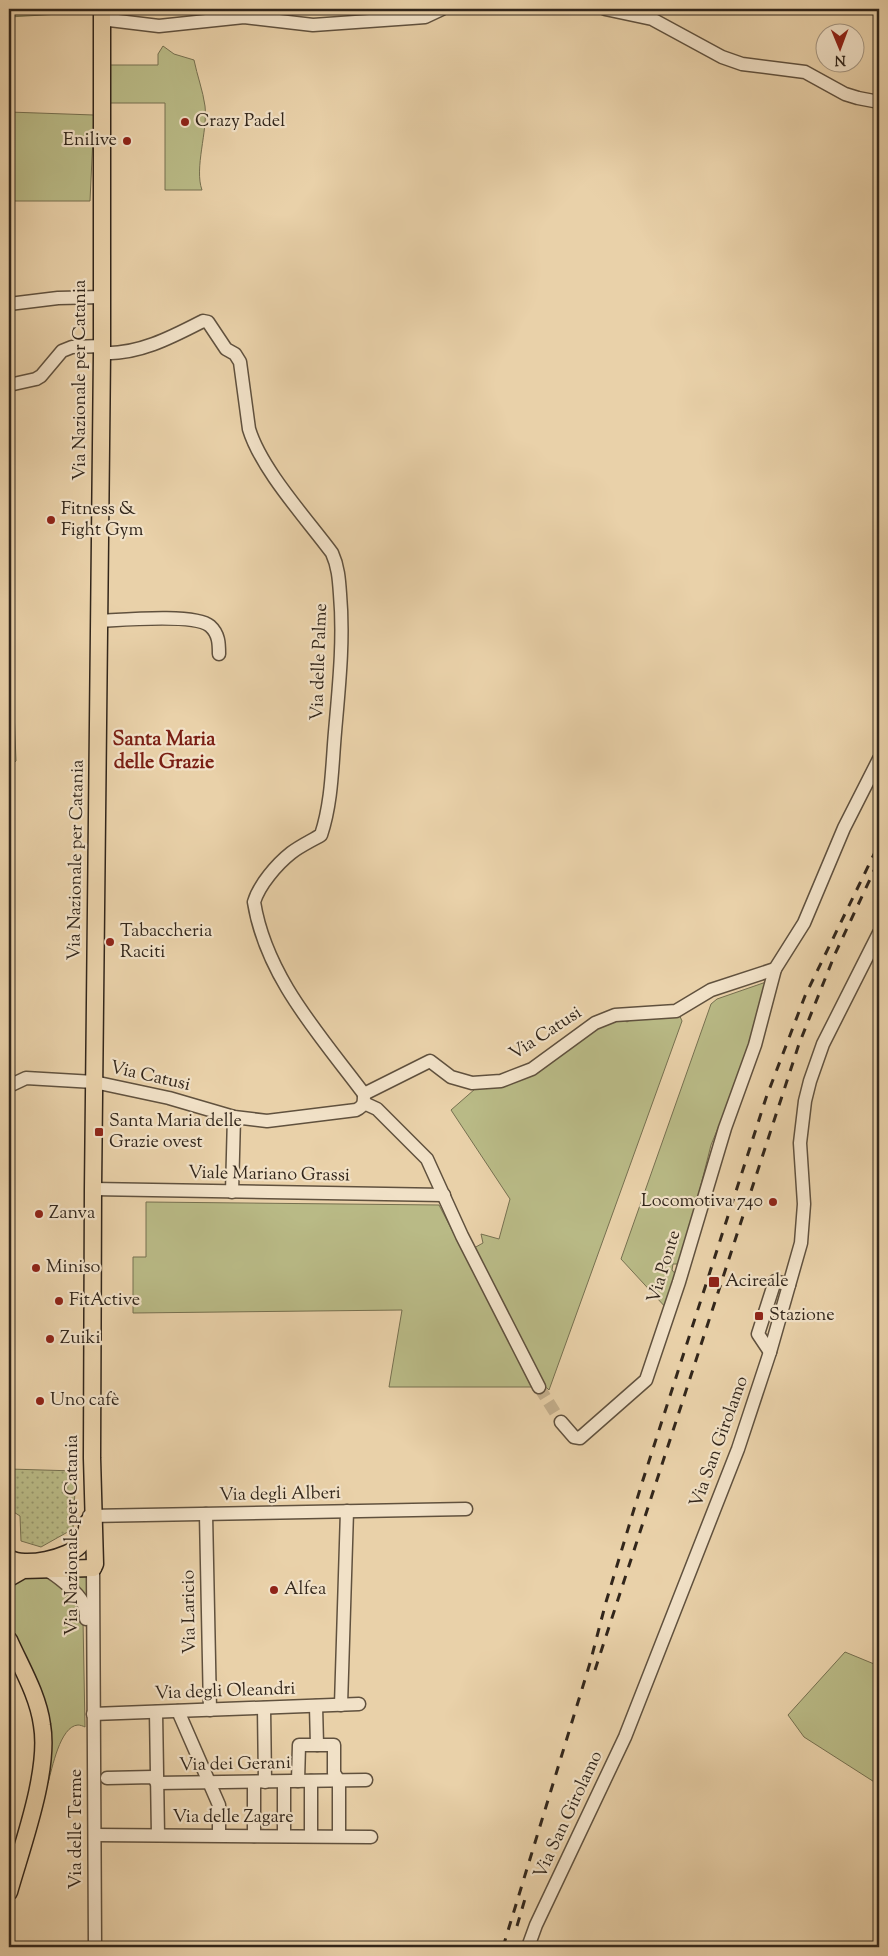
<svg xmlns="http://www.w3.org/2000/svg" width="888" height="1956" viewBox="0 0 888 1956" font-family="'Sorts Mill Goudy',serif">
<defs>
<pattern id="forest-firs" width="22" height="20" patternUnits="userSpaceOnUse" patternTransform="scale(1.25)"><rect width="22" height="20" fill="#b9ba86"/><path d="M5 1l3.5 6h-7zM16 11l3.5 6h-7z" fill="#97976d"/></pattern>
<pattern id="park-dots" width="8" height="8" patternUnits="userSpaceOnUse" patternTransform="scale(1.25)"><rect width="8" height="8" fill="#b9ba86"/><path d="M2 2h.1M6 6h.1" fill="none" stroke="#97976d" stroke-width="1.8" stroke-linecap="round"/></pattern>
</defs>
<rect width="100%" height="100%" fill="#e9d1a9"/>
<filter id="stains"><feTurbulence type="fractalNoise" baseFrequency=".004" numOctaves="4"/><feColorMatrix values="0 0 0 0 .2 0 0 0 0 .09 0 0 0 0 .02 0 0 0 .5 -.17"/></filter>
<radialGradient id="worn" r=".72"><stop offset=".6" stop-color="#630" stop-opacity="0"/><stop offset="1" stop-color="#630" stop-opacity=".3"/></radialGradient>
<g fill="#b9ba86" stroke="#767050">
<polygon points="9,9 94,9 94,12 9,17"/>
<path d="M 163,46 L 174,54 L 194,60 C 197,75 203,91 205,106 C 208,131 194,168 202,190 L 165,190 L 165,103 L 107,103 L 107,65 L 158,65 L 158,54 Z"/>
<polygon points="9,112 94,115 90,201 9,201"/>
<polygon points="769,981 753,1043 711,1145 681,1264 673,1264 672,1270 678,1277 668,1310 621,1259 711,1004 717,999"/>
<polygon points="679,1014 682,1021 549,1390 543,1384 474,1248 483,1243 481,1234 499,1239 510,1199 451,1110 475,1089 503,1084 607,1021 621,1018 627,1022 633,1018"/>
<polygon points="146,1202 439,1205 533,1387 389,1387 402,1310 133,1313 133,1257 146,1257"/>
<polygon points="87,1571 88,1599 58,1573"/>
<path d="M 27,1575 L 46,1575 L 78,1601 L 83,1620 L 85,1727 C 83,1726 80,1725 78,1725 C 60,1726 52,1769 48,1783 L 50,1758 L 31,1673 L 9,1626 L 9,1586 L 15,1580 Z"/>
<polygon points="845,1652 879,1666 879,1785 804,1737 788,1715"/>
</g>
<polygon fill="url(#forest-firs)" stroke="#767050" points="9,654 12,657 16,761 9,767"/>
<polygon fill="url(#park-dots)" stroke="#767050" points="9,1469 76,1471 73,1529 41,1547 21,1541 20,1516 9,1509"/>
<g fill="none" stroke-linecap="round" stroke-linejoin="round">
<polyline stroke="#c4af8d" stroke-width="12" stroke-dasharray="12 6" stroke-linecap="butt" points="539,1387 561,1422"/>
<g stroke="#60513e" stroke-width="15">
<g id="minor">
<polyline points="605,9 652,19 722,57 742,64 805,72 845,94 858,98 879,102"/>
<polyline points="101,19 159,26 244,17 313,25 412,18 425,17 442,9"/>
<polyline points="9,304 58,298 102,297"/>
<path d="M 102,353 C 138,355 172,337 203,321 L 208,322 L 226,349 L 235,354 L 240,362 L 249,429 C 261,469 306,518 332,553 C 338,566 339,579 340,594 C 344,640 339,686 335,732 C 332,766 332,802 321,835 C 311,841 300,846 291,853 C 277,864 259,885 254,902 C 266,977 320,1035 364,1094"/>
<polyline points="9,385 36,379 41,376 62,351 72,347 102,346"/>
<path d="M 99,621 C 121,620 195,613 210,626 C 219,634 219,644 219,654"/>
<path d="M 9,1086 L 26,1078 L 94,1082 L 169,1098 L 234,1117 L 267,1121 L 356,1110 C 364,1106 364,1103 364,1094"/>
<polyline points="364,1094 430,1061 451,1077 472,1083 501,1081 532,1069 595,1023 615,1015 676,1011 711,990 775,969 804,923 844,828 879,759"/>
<polyline points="364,1103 377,1109 427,1159 462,1236 539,1387"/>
<polyline points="93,1189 444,1195"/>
<polyline points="232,1192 234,1117"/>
<polyline points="770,1352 758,1334 775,1281 789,1285"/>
<polyline points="561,1422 574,1437 580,1438 646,1380 679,1282 725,1128 755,1045 775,969"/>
<polyline points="206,1514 210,1710"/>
<polyline points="89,1516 466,1509"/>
<polyline points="93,1568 95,1947"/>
<path d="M 45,1569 C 56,1575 78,1592 83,1603 C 86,1608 86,1613 86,1619"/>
<polyline points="341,1705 347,1511"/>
<polyline points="316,1706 317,1745 334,1745 334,1773 339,1781 339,1836"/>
<polyline points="264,1708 265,1782"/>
<polyline points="178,1711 219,1805 219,1835"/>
<polyline points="156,1712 158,1835"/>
<polyline points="93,1714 359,1704"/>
<polyline points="107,1778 153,1777 157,1783 366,1780"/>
<polyline points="298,1781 299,1745 317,1745"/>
<polyline points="311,1781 311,1836"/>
<polyline points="284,1782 284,1836"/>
<polyline points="95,1835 371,1837"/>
<polyline points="254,1836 254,1782"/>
<polyline points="528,1947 536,1925 625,1737 738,1449 770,1352 801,1243 804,1204 800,1143 805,1101 810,1081 823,1044 879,933"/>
</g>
</g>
<g stroke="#32261b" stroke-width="19">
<g id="major">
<path d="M 9,1558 C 23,1568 70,1558 81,1544 C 86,1538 87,1530 88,1522"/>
<polyline points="93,1568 95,1564 92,1458 93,1189 102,353 102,9"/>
<polyline points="9,1578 23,1570 93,1568"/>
<path d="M 9,1640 C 21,1667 38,1695 42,1725 C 50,1771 22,1846 9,1892"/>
</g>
</g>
<use href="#minor" stroke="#f1e1c7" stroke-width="12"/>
<use href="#major" stroke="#e9d1a9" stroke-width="16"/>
<g stroke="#32261b" stroke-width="3" stroke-dasharray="9 9" stroke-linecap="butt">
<polyline points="595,1670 799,1044 835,954 879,860"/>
<polyline points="517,1926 527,1892"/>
<polyline points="503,1947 590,1663 606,1602 641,1486 766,1098 805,996 879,844"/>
</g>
</g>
<g fill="#8f2418" stroke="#f1e1c7" stroke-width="2">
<circle cx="185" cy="122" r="5"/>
<circle cx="127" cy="141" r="5"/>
<circle cx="51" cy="520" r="5"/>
<circle cx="110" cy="942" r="5"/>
<rect x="94" y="1127" width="10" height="10" rx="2.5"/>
<circle cx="773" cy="1202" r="5"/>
<circle cx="39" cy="1214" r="5"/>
<circle cx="36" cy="1268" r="5"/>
<rect x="708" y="1276" width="12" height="12" rx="2.5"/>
<circle cx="59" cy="1301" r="5"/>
<rect x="754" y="1311" width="10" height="10" rx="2.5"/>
<circle cx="50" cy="1339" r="5"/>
<circle cx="40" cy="1401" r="5"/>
<circle cx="274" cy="1590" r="5"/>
</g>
<g text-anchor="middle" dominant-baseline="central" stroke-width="4.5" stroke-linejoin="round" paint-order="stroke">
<g font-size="18" fill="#32261b" stroke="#f1e1c7" text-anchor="start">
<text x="195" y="122">Crazy Padel</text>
<text x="117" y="141" text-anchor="end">Enilive</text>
<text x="61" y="510">Fitness &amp;<tspan x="61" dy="21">Fight Gym</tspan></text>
<text x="120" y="932">Tabaccheria<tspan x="120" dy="21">Raciti</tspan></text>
<text x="109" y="1122">Santa Maria delle<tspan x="109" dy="21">Grazie ovest</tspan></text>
<text x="763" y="1202" text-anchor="end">Locomotiva 740</text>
<text x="49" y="1214">Zanva</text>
<text x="46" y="1268">Miniso</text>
<text x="725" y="1282">Acireale</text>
<text x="69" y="1301">FitActive</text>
<text x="769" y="1316">Stazione</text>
<text x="60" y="1339">Zuiki</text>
<text x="50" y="1401">Uno cafè</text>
<text x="284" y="1590">Alfea</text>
</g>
<g font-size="18" fill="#32261b" stroke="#f1e1c7">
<text transform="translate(81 380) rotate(-90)">Via Nazionale per Catania</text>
<text transform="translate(320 662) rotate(-88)">Via delle Palme</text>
<text transform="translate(77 860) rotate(-89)">Via Nazionale per Catania</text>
<text transform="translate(546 1034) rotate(-33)">Via Catusi</text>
<text transform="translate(150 1077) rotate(13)">Via Catusi</text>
<text transform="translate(269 1175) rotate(1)">Viale Mariano Grassi</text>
<text transform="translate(665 1267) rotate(-73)">Via Ponte</text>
<text transform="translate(720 1442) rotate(-70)">Via San Girolamo</text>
<text transform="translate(280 1495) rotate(-1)">Via degli Alberi</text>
<text transform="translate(73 1535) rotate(-90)">Via Nazionale per Catania</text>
<text transform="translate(190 1612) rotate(-91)">Via Laricio</text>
<text transform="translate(225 1692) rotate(-2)">Via degli Oleandri</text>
<text transform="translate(235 1765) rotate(-1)">Via dei Gerani</text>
<text transform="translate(569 1815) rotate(-65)">Via San Girolamo</text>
<text x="233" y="1818">Via delle Zagare</text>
<text transform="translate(77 1829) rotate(-90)">Via delle Terme</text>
</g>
<g font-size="20" font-weight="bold" fill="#7a1f14" stroke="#f1e1c7">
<text x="164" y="740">Santa Maria<tspan x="164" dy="23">delle Grazie</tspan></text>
</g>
</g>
<rect width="888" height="1956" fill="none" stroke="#e9d1a9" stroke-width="30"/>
<rect x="10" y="10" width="868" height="1936" fill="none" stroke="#32261b" stroke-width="2.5"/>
<rect x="15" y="15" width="858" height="1926" fill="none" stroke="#32261b"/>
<g transform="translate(840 48) rotate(179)"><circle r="24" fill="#f1e1c7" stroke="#a59682"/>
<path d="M0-4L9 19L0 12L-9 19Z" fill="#8f2418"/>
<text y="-8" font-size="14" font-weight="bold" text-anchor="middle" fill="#32261b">N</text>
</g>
<rect width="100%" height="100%" filter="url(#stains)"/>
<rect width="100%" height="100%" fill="url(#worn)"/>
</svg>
